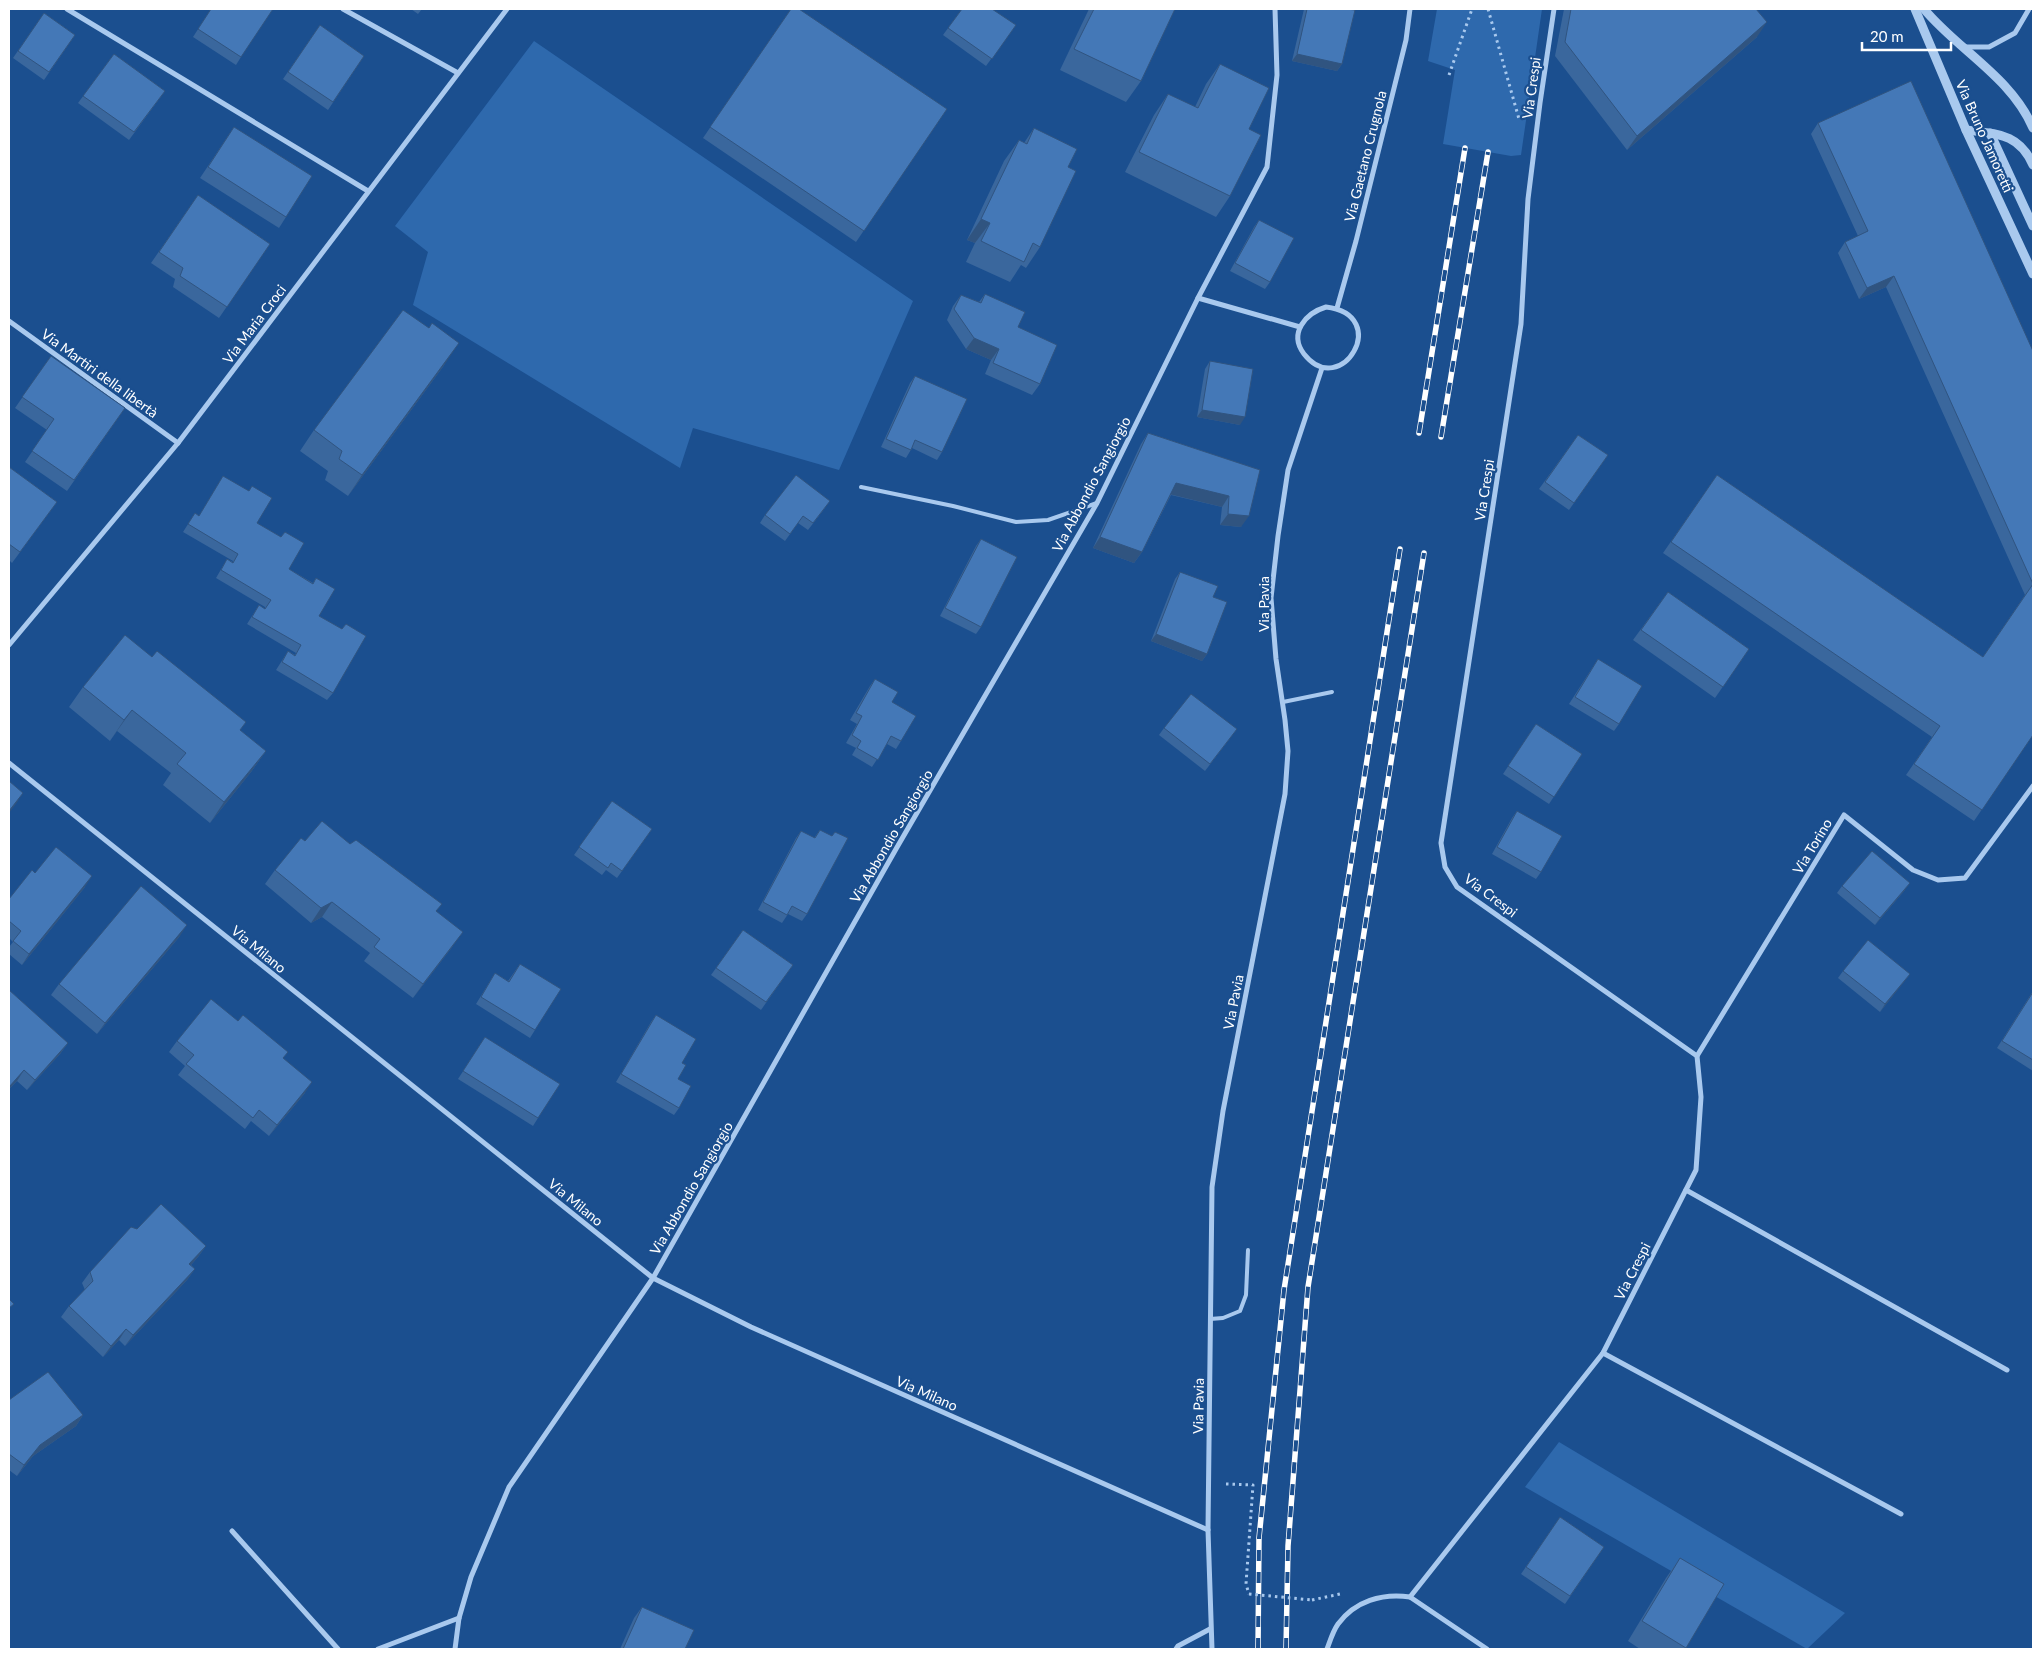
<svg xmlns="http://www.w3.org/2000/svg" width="2042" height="1658" viewBox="0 0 2042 1658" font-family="Lato,sans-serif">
<rect width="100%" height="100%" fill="#1b4f8f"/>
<g fill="#2e69ad">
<polygon points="1437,9 1542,9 1521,155 1511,156 1443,144 1455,70 1428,61"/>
<polygon points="534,41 913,301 839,470 693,428 680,468 413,305 428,252 395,226"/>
<polygon points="1559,1442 1845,1613 1807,1649 1525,1487"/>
</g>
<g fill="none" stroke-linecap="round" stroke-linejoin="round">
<g stroke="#a9c9ee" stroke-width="3" stroke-dasharray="2.5 4" stroke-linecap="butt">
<polyline points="1488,9 1519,119"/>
<polyline points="1449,75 1472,9"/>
<polyline points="1226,1484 1253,1485 1246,1584 1249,1594"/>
<polyline points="1312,1600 1340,1594"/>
</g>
<g stroke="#a9c9ee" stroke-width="4">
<polyline points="861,487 953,506 1016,522 1048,520 1097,503"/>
<polyline points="1283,702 1332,692"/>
<polyline points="1210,1319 1223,1318 1240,1311 1246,1295 1248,1250"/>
</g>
<g stroke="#a9c9ee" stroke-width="5">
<polyline points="67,9 368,191"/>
<polyline points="343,9 458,73"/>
<polyline points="1965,47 1989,47 2015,33 2029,9"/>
<polyline points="1198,298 1300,327"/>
<path d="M 1326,307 C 1393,315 1341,401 1304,354 C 1288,333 1306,313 1326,307 Z"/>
<polyline points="1337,308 1356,241 1406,40 1410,9"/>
<polyline points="9,321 178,443"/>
<polyline points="9,645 178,443 507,9"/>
<polyline points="9,763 653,1278 751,1327 1208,1530"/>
<polyline points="1697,1056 1844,815 1913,870 1938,880 1965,878 2033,786"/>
<polyline points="1686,1190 2007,1370"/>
<polyline points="1603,1353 1901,1514"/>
<polyline points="232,1531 338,1649"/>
<polyline points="378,1649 459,1618"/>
<polyline points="455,1649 459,1618 471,1577 509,1487 653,1278 896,849 1097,503 1198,298 1267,167 1277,75 1275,9"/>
<polyline points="1176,1649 1178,1646 1210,1629"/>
<polyline points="1212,1649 1208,1530 1212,1187 1223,1111 1285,794 1288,751 1285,720 1276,659 1271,598 1278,536 1288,470 1322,368"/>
<path d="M 1327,1649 C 1330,1641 1333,1631 1338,1624 C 1355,1601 1382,1593 1410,1597"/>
<polyline points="1487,1649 1410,1597 1603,1353 1696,1170 1701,1097 1697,1056 1457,887 1445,867 1441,843 1521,324 1528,199 1540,103 1554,9"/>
</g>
<g stroke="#a9c9ee" stroke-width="9">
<polyline points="1915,9 1966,130 2033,274"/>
<path d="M 1924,9 C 1958,50 2011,77 2033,128"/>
<path d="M 1966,130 C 1997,134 2019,133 2033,165"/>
<polyline points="1990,133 2033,226"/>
</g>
<g stroke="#fff" stroke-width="5.5">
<g id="rail">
<polyline points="1419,433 1465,148"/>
<polyline points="1441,437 1488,152"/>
<polyline points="1258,1649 1259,1538 1284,1290 1400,549"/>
<polyline points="1286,1649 1288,1546 1308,1287 1424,553"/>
</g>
</g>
<use href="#rail" stroke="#1b4f8f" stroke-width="4" stroke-dasharray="11" stroke-linecap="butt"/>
<polyline stroke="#a9c9ee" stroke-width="3" stroke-dasharray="2.5 4" stroke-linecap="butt" points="1249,1594 1312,1600"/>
</g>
<g fill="#3a679d">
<polygon points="211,9 241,57 236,65 193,37"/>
<polygon points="411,9 422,9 418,14"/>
<polygon points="791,9 947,109 856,242 703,138"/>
<polygon points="962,9 1016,25 986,66 943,35"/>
<polygon points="1089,9 1175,9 1141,81 1126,102 1060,70"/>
<polygon points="1304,9 1347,9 1342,64 1337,71 1292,61"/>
<polygon points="1564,9 1756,9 1757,37 1627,150 1555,56"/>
<polygon points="44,13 75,35 44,80 13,58"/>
<polygon points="320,25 364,56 328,110 283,79"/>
<polygon points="114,54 165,91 129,140 78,103"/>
<polygon points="1220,64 1249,129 1230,196 1216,217 1125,172 1154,115 1168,94 1195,107 1206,84"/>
<polygon points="1818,123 2033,351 2033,735 1974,821 1906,775 1932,737 1663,553 1717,475 1983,657 2025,595 1886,287 1859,299 1838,253 1845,242 1858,236 1811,134"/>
<polygon points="234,127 286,217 279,228 200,178"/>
<polygon points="1034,128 1068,167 1040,247 1026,268 1021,265 1010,282 966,262 975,243 967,240 1004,161 1019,140 1024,143"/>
<polygon points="198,195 270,244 219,318 173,287 175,279 151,263"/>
<polygon points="1259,220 1270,282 1265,289 1230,271 1254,227"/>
<polygon points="985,294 1018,327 1040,384 1032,395 985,374 991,360 966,349 947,320 953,306 961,295 979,302"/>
<polygon points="51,356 125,408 67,491 25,462 47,430 15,408"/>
<polygon points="1210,361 1240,425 1197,417 1205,369"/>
<polygon points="445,364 348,496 325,480 328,471 300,451 314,430"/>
<polygon points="915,376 942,452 937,460 912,448 906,458 881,447 910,383"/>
<polygon points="1148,433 1260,470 1241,527 1220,525 1222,507 1171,495 1142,552 1134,563 1093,548 1141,444"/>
<polygon points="1578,435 1608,455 1569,510 1539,489"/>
<polygon points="9,467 57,502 12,563 9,560"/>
<polygon points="223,476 257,523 281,537 285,532 289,569 313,583 316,578 319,616 342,629 346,624 333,693 327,700 276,670 288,651 295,655 296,653 247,624 259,605 265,609 265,607 216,578 227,559 233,562 233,561 183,532 195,513 199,516"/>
<polygon points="825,508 808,530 798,523 785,541 760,523 765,515"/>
<polygon points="981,539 981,627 976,634 940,616 976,546"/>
<polygon points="1180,572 1213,597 1207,654 1202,661 1151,641 1175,579"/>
<polygon points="1668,592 1749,649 1715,698 1633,640"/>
<polygon points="1598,659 1619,724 1614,731 1569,704"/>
<polygon points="875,679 892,702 901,741 896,749 887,744 872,767 852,755 856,748 846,743 857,724 850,720 870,686"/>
<polygon points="83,687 246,722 240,730 266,751 251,772 210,823 163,785 171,773 117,731 110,741 69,707"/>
<polygon points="1536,724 1582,754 1549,804 1503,774"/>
<polygon points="1164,728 1231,737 1205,771 1159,735"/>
<polygon points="612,801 652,829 617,878 606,870 602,875 574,855"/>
<polygon points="1517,811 1541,872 1536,879 1492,854 1512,818"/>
<polygon points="820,830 807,914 802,921 788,914 782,923 758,910 796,838 801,831 814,838"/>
<polygon points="350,844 436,912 453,946 413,998 364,961 370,953 322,917 311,923 265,884 275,870"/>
<polygon points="35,873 85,887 22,965 9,954 9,947 13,942 9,938 9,899"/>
<polygon points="1842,886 1905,890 1875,925 1837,893"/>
<polygon points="743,930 793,965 761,1010 711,975"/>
<polygon points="180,936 97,1034 51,995 59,984"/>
<polygon points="520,964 535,1030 530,1038 476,1004 495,973 508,981"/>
<polygon points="1843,971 1910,974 1880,1012 1838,978"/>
<polygon points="9,990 68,1043 60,1054 27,1090 17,1081 9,1089"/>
<polygon points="2033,991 2033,1071 1997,1048"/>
<polygon points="656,1015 682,1063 678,1079 679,1108 674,1115 616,1082 651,1022"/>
<polygon points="485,1037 538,1118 533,1126 458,1079"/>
<polygon points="177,1041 283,1058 305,1093 269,1136 251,1121 245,1129 178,1075 185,1066 169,1052"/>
<polygon points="137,1229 206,1246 198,1257 191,1265 195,1269 187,1280 125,1346 119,1340 103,1357 61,1317 69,1306 85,1290 82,1283 90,1272"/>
<polygon points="9,1400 83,1415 76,1426 33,1456 17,1476 9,1470"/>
<polygon points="1560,1517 1604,1547 1565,1604 1521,1574"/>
<polygon points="1680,1558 1724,1584 1685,1649 1640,1649 1628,1641 1666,1578"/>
<polygon points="642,1607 685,1649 620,1649 634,1618"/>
</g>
<g fill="#305480">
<polygon points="1767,22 1757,37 1627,150 1637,136"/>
<polygon points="1297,54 1342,64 1337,71 1292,61"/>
<polygon points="981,219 990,223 975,243 967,240"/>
<polygon points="1894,276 1886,287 1859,299 1867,288"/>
<polygon points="974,338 999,349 991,360 966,349"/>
<polygon points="459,343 445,364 348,496 362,475"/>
<polygon points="1202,410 1245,417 1240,425 1197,417"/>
<polygon points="1176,483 1229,496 1222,507 1169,494"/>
<polygon points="1228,514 1249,516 1241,527 1220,525"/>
<polygon points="1100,537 1142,552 1134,563 1093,548"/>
<polygon points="1156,634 1207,654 1202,661 1151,641"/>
<polygon points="132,710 117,731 110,741 124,720"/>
<polygon points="266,751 251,772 210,823 224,802"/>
<polygon points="23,793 16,804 9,813 9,811"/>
<polygon points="92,876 85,887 22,965 29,954"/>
<polygon points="1910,883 1905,890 1875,925 1880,918"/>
<polygon points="332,902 322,917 311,923 321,908"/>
<polygon points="187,925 180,936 97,1034 105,1023"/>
<polygon points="463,932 453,946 413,998 423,984"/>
<polygon points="1910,974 1905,981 1880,1012 1885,1004"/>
<polygon points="68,1043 60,1054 27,1090 35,1080"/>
<polygon points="24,1070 17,1081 9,1089 9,1087"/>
<polygon points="312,1082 305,1093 269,1136 277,1125"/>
<polygon points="206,1246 198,1257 182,1275 189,1264"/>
<polygon points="195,1269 187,1280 125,1346 133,1335"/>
<polygon points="126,1329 119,1340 103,1357 111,1346"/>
<polygon points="83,1415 76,1426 33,1456 17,1476 24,1465 40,1445"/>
</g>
<g fill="#4478b7" stroke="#305480">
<polygon points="211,9 273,9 241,57 198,29"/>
<polygon points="791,9 799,9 947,109 864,231 710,127"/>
<polygon points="962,9 992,9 1016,25 992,59 948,28"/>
<polygon points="1094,9 1175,9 1141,81 1074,49"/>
<polygon points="1307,9 1347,9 1355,10 1342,64 1297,54"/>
<polygon points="1571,9 1756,9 1767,22 1637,136 1565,42"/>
<polygon points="44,13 75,35 49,72 18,51"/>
<polygon points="320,25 364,56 333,102 288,72"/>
<polygon points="114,54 165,91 134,132 83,96"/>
<polygon points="1220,64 1269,88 1249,129 1261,135 1230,196 1139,152 1168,94 1198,108"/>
<polygon points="1911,81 2033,351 2033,735 1982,810 1914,764 1940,726 1671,542 1717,475 1983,657 2033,584 1894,276 1867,288 1845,242 1868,231 1818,123"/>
<polygon points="234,127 312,176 286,217 208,167"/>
<polygon points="1034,128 1077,149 1068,167 1076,171 1040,247 1033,243 1024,262 981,241 990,223 981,219 1019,140 1027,144"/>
<polygon points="198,195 270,244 227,307 180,276 183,268 159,252"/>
<polygon points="1259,220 1294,238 1270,282 1235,263"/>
<polygon points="985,294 1025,312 1018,327 1057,345 1040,384 993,363 999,349 974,338 954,309 961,295 981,303"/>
<polygon points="403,310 429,328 432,323 459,343 362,475 339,459 342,451 314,430"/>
<polygon points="51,356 125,408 74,480 32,451 54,419 22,397"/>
<polygon points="1210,361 1253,369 1245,417 1202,410"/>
<polygon points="915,376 967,399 942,452 915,440 911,450 886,439"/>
<polygon points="1148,433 1260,470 1249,516 1228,514 1229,496 1176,483 1142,552 1100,537"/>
<polygon points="1578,435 1608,455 1574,503 1545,482"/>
<polygon points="9,467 57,502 20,552 9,544"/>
<polygon points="796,475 830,501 813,523 803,516 790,534 765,515"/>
<polygon points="223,476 249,491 252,486 272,498 257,523 281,537 285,532 304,543 289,569 313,584 316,578 335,589 319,616 342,629 346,624 366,636 333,693 282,662 288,651 295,656 301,645 252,617 259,605 265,609 271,600 221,570 227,559 233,563 238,554 188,524 195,513 199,516"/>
<polygon points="981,539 1017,557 981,627 945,608"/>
<polygon points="1180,572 1218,586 1213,597 1227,602 1207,654 1156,634"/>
<polygon points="1668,592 1749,649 1723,687 1641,630"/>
<polygon points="125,635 152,657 157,651 246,722 240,730 266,751 224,802 177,764 186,753 132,710 124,720 83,687"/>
<polygon points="1598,659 1642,686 1619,724 1575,697"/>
<polygon points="875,679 898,692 892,702 916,716 901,741 891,736 878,760 857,748 861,741 852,735 862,716 856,713"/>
<polygon points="1191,694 1237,729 1210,764 1164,728"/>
<polygon points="1536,724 1582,754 1554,797 1508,766"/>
<polygon points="9,781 23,793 9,811"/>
<polygon points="612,801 652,829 622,871 611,863 608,868 579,847"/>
<polygon points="1517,811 1562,836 1541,872 1497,847"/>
<polygon points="322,821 350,844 356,840 442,904 436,911 463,932 423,984 374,947 380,939 332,902 321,908 275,870 301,838 305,841"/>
<polygon points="820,830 832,836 835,832 848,838 807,914 792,906 787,915 763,902 801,831 815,838"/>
<polygon points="56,847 92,876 29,954 13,941 21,931 9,921 9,899 32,870 35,873"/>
<polygon points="1872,851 1910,883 1880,918 1842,886"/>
<polygon points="141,886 187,925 105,1023 59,984"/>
<polygon points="743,930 793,965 766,1002 716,968"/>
<polygon points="1868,940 1910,974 1885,1004 1843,971"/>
<polygon points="520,964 561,989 535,1030 481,997 495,973 509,982"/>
<polygon points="9,990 68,1043 35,1080 24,1070 9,1087"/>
<polygon points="2033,992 2033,1060 2002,1041"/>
<polygon points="211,999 238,1021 243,1015 288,1052 283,1058 312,1082 277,1125 259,1110 253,1118 186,1064 194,1055 177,1041"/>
<polygon points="656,1015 696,1039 682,1063 686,1065 678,1079 691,1086 679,1108 621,1074"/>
<polygon points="485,1037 560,1084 538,1118 463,1071"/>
<polygon points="161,1204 206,1246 189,1264 195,1269 133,1335 126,1329 111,1346 69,1306 93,1281 90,1272 131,1227 137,1229"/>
<polygon points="9,1299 14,1304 9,1308"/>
<polygon points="48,1372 83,1415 40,1445 24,1465 9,1454 9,1400"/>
<polygon points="1560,1517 1604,1547 1570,1596 1526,1567"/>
<polygon points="1680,1558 1724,1584 1686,1648 1642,1621"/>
<polygon points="642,1607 694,1630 685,1649 623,1649"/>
</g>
<g text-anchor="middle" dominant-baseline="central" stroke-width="4.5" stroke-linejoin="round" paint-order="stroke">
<g font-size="14" fill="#fff" stroke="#1b4f8f">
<text transform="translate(1531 88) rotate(-82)">Via Crespi</text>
<text transform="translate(1985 136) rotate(66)">Via Bruno Jamoretti</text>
<text transform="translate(1365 156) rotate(-76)">Via Gaetano Crugnola</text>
<text transform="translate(254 324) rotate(-53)">Via Maria Croci</text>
<text transform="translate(100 373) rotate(36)">Via Martiri della libertà</text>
<text transform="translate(1091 484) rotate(-62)">Via Abbondio Sangiorgio</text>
<text transform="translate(1484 490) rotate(-81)">Via Crespi</text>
<text transform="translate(1263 604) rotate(-90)">Via Pavia</text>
<text transform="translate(891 836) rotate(-60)">Via Abbondio Sangiorgio</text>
<text transform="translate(1812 846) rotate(-59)">Via Torino</text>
<text transform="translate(1491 895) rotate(37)">Via Crespi</text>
<text transform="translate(259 949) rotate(39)">Via Milano</text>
<text transform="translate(1233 1002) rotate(-79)">Via Pavia</text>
<text transform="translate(691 1188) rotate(-60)">Via Abbondio Sangiorgio</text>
<text transform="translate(576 1202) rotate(39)">Via Milano</text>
<text transform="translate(1632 1271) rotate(-63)">Via Crespi</text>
<text transform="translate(927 1393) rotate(24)">Via Milano</text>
<text transform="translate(1198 1406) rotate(-89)">Via Pavia</text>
</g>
</g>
<rect width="2042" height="1658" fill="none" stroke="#ffffff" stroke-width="20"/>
<path d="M1862 42v8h89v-8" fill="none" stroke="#ffffff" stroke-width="2.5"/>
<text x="1870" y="42" font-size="15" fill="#ffffff" stroke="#1b4f8f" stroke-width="4" paint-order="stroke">20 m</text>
</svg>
